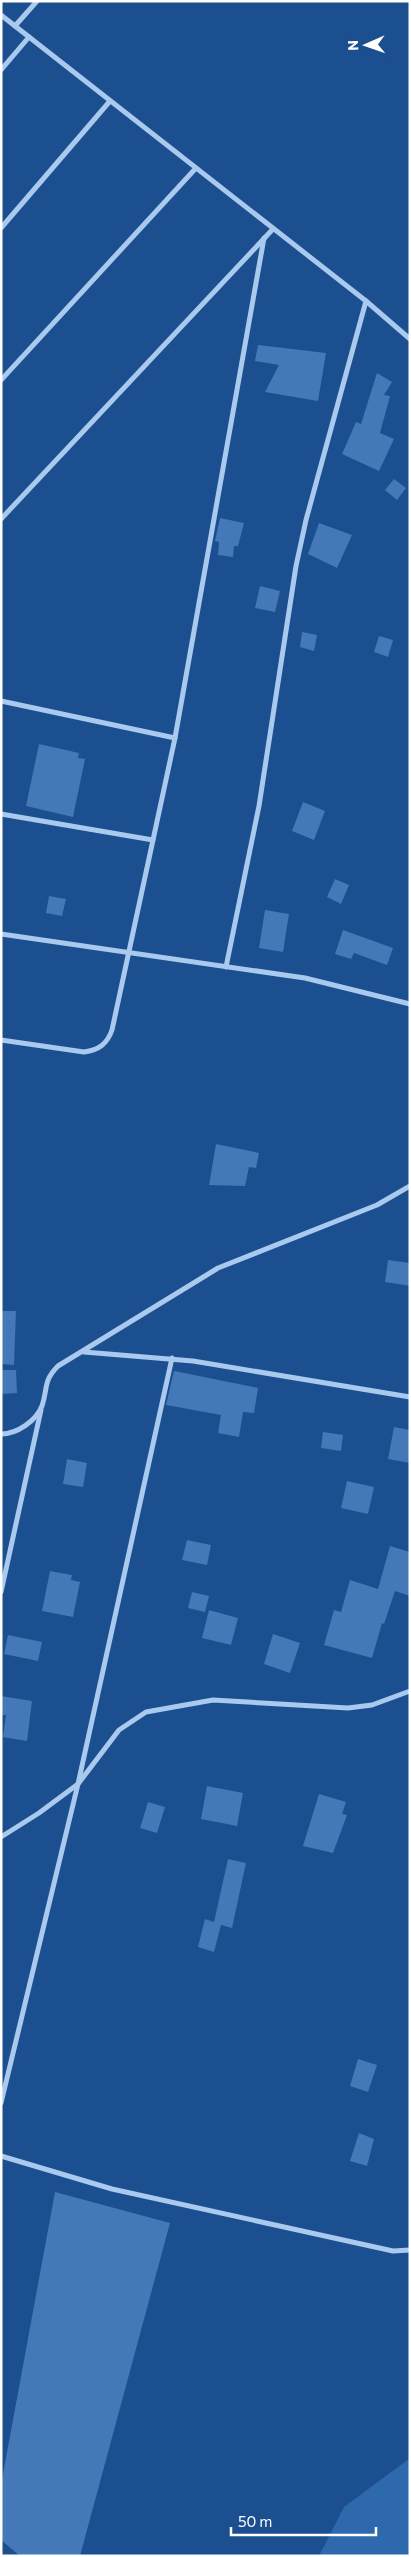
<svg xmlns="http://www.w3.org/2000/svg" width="411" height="2557" viewBox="0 0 411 2557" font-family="Commissioner,sans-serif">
<rect width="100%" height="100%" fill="#1b4f8f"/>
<polygon fill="#2e69ad" points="410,2458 410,2556 319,2556 344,2507"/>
<g fill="#4478b7">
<polygon points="258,345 326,353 318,401 265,392 279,365 255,361"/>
<polygon points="377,373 392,382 384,395 390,396 380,433 394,439 379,471 342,454 356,422 361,424"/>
<polygon points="394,479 406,488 397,500 385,490"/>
<polygon points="220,518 244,523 238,546 234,546 233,557 218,555 219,542 215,541"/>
<polygon points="319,523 352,535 337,568 308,554"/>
<polygon points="260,586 280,591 275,612 255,608"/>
<polygon points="302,632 317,635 314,651 300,647"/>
<polygon points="379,636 393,640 388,657 374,652"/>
<polygon points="39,744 79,753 78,758 85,759 73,817 26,806"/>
<polygon points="303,802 325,811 314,840 292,831"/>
<polygon points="335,879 349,885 341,904 327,897"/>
<polygon points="49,896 66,899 62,916 46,913"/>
<polygon points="265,910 289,914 283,952 259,948"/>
<polygon points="343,930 393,948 387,965 354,953 351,959 335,954"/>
<polygon points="216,1144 259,1153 256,1168 249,1167 245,1186 209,1185"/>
<polygon points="388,1260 410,1263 410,1286 385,1282"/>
<polygon points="1,1311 16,1311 14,1365 1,1364"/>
<polygon points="1,1370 16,1370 17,1393 1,1394"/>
<polygon points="174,1371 258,1388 254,1413 243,1412 239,1437 218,1433 221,1415 166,1405"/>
<polygon points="394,1427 410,1430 410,1463 388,1459"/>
<polygon points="323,1432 343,1435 341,1451 321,1448"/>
<polygon points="67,1459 87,1463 83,1487 63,1484"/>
<polygon points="347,1481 374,1487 368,1514 341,1508"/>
<polygon points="187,1540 211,1545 207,1565 182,1560"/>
<polygon points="390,1546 410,1552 410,1596 395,1591 384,1624 382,1623 372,1658 324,1645 334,1610 341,1612 350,1580 378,1589"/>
<polygon points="50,1571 72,1575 71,1580 80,1582 73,1617 42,1611"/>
<polygon points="192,1592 209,1596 205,1612 188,1608"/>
<polygon points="209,1610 238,1618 231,1645 202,1638"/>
<polygon points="273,1634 300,1643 290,1673 264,1664"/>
<polygon points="8,1635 42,1642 38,1661 4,1654"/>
<polygon points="1,1696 32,1701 27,1741 3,1737 6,1715 1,1715"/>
<polygon points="207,1786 243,1793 237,1826 201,1819"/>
<polygon points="319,1794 346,1802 342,1814 347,1815 333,1853 303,1846"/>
<polygon points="148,1802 165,1807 157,1833 140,1828"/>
<polygon points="228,1859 246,1863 232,1928 221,1925 214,1952 198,1947 205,1919 214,1922"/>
<polygon points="358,2059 377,2065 368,2092 350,2086"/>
<polygon points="359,2133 374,2139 367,2166 350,2161"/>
<polygon points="55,2192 170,2223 80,2556 20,2556 1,2540 1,2485"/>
</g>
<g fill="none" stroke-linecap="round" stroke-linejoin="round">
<g stroke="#a9c9ee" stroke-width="5">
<polyline points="1,15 366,301 410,339"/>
<polyline points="15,26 37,1"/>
<polyline points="1,70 29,37"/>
<polyline points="1,228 110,101"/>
<polyline points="1,380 196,168"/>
<polyline points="1,519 273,229"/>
<polyline points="1,701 175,738"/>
<polyline points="1,814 153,840"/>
<polyline points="1,934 305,978 410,1004"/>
<polyline points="226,967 259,806 296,566 306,520 366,301"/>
<path d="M 1,1040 L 84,1052 C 99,1050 107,1044 112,1030 L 175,738 L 264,238"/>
<polyline points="84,1352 193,1361 410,1397"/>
<path d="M 1,1434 C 17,1434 36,1421 42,1406 C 48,1388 43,1381 58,1366 L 218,1268 L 377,1205 L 410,1186"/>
<polyline points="1,1592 41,1410"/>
<polyline points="1,1837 39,1813 78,1784 119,1730 146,1712 213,1700 348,1708 372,1705 410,1691"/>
<polyline points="1,2103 78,1784 172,1358"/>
<polyline points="1,2156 112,2189 393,2251 410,2250"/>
</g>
</g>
<rect width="411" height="2557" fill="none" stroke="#ffffff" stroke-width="5"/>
<g transform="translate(366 45) rotate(268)" stroke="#1b4f8f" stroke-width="4" paint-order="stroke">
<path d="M0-4L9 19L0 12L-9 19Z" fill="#ffffff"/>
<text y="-8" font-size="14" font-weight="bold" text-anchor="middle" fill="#ffffff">N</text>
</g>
<path d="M231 2527v8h145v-8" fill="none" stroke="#ffffff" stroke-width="2.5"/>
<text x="238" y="2527" font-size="15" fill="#ffffff" stroke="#1b4f8f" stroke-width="4" paint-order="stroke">50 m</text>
</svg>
